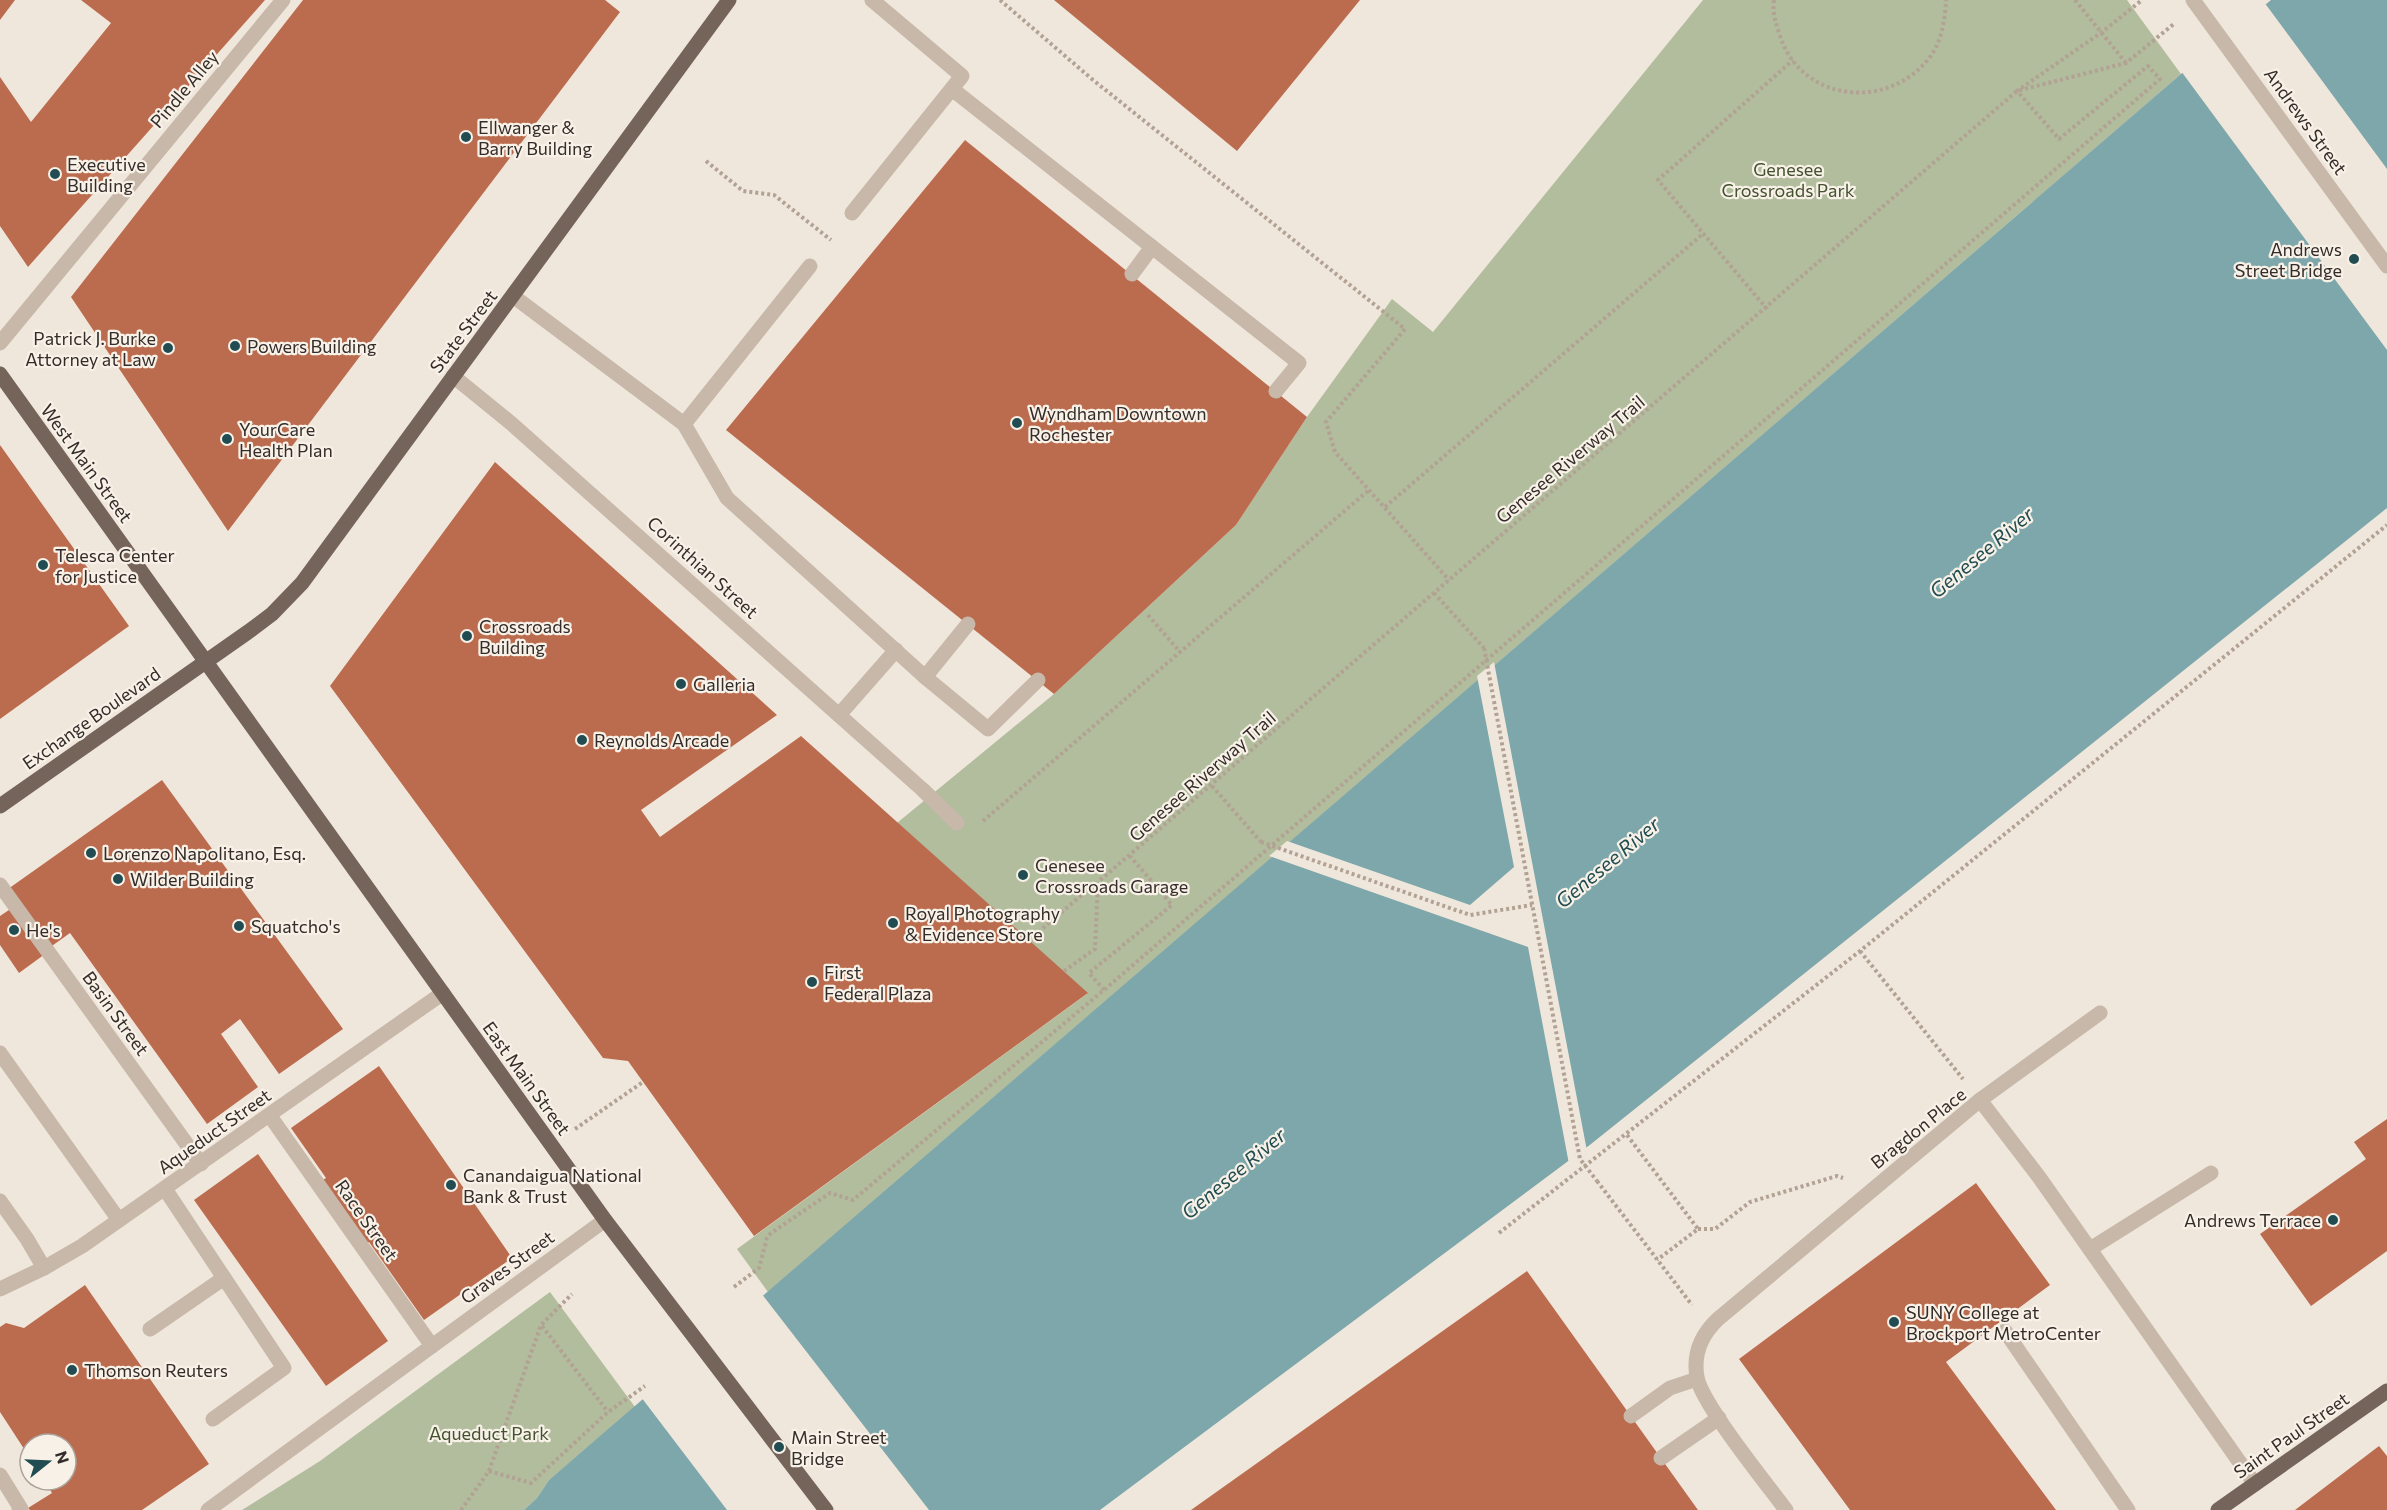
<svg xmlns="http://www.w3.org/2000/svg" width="2387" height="1510" viewBox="0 0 2387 1510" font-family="Commissioner,sans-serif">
<rect width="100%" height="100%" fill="#f0e7dc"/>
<g fill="#b1bd9d">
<polygon points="1703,0 2127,0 2181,74 768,1292 737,1249 1087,994 897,823 1054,694 1236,525 1307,417 1392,299 1433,332"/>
<polygon points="550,1292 635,1407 549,1480 537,1498 524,1510 242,1510 320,1461"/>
</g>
<polygon fill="#7da7aa" points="2271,0 2387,0 2387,508 1591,1144 1100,1510 524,1510 537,1498 549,1480 2181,74"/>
<g fill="#f0e7dc">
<polygon points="2264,2 2387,169 2387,350 2181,71"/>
<polygon points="1494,662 1587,1151 1569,1164 1528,947 1269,856 1287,841 1470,905 1514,867 1477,676"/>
<polygon points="761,1293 929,1510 727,1510 641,1397"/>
</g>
<g fill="#bc6c4e">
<polygon points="0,0 15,0 0,20"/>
<polygon points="81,0 265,0 28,267 0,226 0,77 31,122 111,23"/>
<polygon points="303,0 605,0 620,12 228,531 71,297"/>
<polygon points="1054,0 1360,0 1237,151"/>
<polygon points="965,140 1307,417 1236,525 1054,694 726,430"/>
<polygon points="0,445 129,626 0,719"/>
<polygon points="495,462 777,715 641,810 660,837 801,736 1088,993 754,1236 628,1061 603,1058 330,686"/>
<polygon points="162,780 343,1029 279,1074 240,1019 221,1034 258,1087 207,1124 70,933 49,948 8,889"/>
<polygon points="12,908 45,954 19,973 0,945 0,916"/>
<polygon points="379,1066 512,1258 424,1320 369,1242 365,1245 320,1182 326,1178 291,1128"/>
<polygon points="2387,1119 2387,1251 2311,1306 2260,1234 2366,1159 2354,1142"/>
<polygon points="258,1154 388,1341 326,1386 194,1200"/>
<polygon points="1976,1183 2050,1285 1946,1362 2056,1510 1850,1510 1739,1359"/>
<polygon points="1527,1271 1698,1510 1191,1510"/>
<polygon points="85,1285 209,1464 142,1510 30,1510 28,1508 52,1493 44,1480 66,1480 66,1444 30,1444 30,1458 0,1412 0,1327 6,1323 24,1328"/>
<polygon points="2379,1446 2387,1456 2387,1510 2295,1510"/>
</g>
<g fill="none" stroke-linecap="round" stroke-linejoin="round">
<g stroke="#b2a293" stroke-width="4" stroke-dasharray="3 3" stroke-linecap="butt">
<polyline points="1000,0 1093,80 1405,329 1326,422 1335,452 1449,580"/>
<path d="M 1774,0 C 1772,13 1776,23 1780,36 C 1802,103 1889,111 1930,57 C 1942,41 1945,19 1946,0"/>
<polyline points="2075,0 2126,63"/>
<polyline points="706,161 743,191 774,195 831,240"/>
<polyline points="1767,309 1658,180 1793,60"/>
<polyline points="1385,507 1704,233"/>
<polyline points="1434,593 1484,648"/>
<polyline points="1148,615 1180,652"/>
<polyline points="1212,786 1261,842"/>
<polyline points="983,821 1369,490"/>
<polyline points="1029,940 1097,882"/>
<polyline points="1860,951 1963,1079"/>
<polyline points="1064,971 1095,949 1098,882 2017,91 2126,63 2175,23"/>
<polyline points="1104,990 1089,973 1172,905 1130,856"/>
<polyline points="575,1129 643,1082"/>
<polyline points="1627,1135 1698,1229 1657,1260"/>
<polyline points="1597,1181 1692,1305"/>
<polyline points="1698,1229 1715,1229 1750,1202 1837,1176 1843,1178"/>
<polyline points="1499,1233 1860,951 2387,525"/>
<polyline points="734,1287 759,1268 767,1238 771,1233 830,1193 853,1200 1104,990 2160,79 2148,66 2059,139 2017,91 2102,32 2142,0"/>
<polyline points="542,1326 608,1412"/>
<polyline points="489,1471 541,1325 572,1294"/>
<polyline points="461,1510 489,1471 531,1483 608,1412 645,1386"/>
</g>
<g stroke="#c7b8a9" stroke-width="15">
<polyline points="952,89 1299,363 1276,391"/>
<polyline points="852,213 962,76 872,0"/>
<polyline points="1132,274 1152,247"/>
<polyline points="513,296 684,424 810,266"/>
<polyline points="0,343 283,0"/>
<polyline points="684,424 727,498 925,677 988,729 1038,680"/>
<polyline points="925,677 968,624"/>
<polyline points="839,715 896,650"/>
<polyline points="923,790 957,823"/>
<polyline points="0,885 201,1164"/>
<polyline points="0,1053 119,1220"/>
<polyline points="1980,1100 2100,1013"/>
<polyline points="165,1189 284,1368 213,1419"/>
<polyline points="0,1201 27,1239 44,1268"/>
<polyline points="2090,1249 2211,1173"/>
<polyline points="150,1329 224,1278"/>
<polyline points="2005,1331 2128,1510"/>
<polyline points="1631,1416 1670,1388 1697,1379"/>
<polyline points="1661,1458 1719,1418"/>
<polyline points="0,1475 21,1509 19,1510"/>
<polyline points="208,1510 432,1346 270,1116"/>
</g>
<g stroke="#c7b8a9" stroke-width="15">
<polyline points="453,376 512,424 923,790"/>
<polyline points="0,1289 44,1268 82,1246 443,993"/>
<polyline points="432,1346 605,1220"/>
<path d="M 1786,1510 C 1767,1484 1701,1403 1697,1377 C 1693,1354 1701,1335 1718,1319 L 1980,1100 L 2039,1177 L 2255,1484"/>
</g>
<polyline stroke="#c7b8a9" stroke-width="15" points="2193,0 2387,266"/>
<g stroke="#75645a" stroke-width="15">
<polyline points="0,374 605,1220 826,1510"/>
<polyline points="0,806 248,632 272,614 302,583 729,0"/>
<polyline points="2218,1510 2387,1391"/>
</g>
<g stroke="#b2a293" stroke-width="4" stroke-dasharray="3 3" stroke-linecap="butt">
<polyline points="1484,648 1580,1159 1597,1181"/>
<polyline points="1261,842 1470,915 1532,905"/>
</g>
</g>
<g fill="#214d52" stroke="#f8f1e8" stroke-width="2">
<circle cx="466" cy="137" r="6"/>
<circle cx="55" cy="174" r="6"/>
<circle cx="2354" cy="259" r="6"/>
<circle cx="235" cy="346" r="6"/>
<circle cx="168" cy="348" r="6"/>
<circle cx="1017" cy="423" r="6"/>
<circle cx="227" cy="439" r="6"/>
<circle cx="43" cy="565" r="6"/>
<circle cx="467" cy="636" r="6"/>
<circle cx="681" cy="684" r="6"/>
<circle cx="582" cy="740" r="6"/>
<circle cx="91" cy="853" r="6"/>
<circle cx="1023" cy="875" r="6"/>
<circle cx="118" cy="879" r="6"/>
<circle cx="893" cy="923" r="6"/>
<circle cx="239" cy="926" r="6"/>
<circle cx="14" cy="930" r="6"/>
<circle cx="812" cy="982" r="6"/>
<circle cx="451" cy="1185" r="6"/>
<circle cx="2333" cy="1220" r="6"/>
<circle cx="1894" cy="1322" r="6"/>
<circle cx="72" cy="1370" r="6"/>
<circle cx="779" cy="1447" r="6"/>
</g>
<g text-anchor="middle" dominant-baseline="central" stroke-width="4.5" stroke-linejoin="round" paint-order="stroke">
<g font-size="18" fill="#342c28" stroke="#f8f1e8">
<text transform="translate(184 89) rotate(-50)">Pindle Alley</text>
<text transform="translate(2306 121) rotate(54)">Andrews Street</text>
<text transform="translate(463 331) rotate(-53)">State Street</text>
<text transform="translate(1570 459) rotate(-40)">Genesee Riverway Trail</text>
<text transform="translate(87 463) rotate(54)">West Main Street</text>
<text transform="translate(703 567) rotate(42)">Corinthian Street</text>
<text transform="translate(91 718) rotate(-35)">Exchange Boulevard</text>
<text transform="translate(1202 776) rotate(-41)">Genesee Riverway Trail</text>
<text transform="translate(116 1013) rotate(54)">Basin Street</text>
<text transform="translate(527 1078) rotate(54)">East Main Street</text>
<text transform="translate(1918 1128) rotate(-39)">Bragdon Place</text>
<text transform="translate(214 1131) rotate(-35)">Aqueduct Street</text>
<text transform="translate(367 1220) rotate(55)">Race Street</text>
<text transform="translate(507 1267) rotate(-36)">Graves Street</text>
<text transform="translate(2291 1435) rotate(-35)">Saint Paul Street</text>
</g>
<g font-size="18" fill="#342c28" stroke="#f8f1e8" text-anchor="start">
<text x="478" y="127">Ellwanger &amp;<tspan x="478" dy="21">Barry Building</tspan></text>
<text x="67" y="164">Executive<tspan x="67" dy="21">Building</tspan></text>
<text x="2342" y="249" text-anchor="end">Andrews<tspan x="2342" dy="21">Street Bridge</tspan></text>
<text x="156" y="338" text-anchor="end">Patrick J. Burke<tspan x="156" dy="21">Attorney at Law</tspan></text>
<text x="247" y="346">Powers Building</text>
<text x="1029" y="413">Wyndham Downtown<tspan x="1029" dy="21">Rochester</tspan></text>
<text x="239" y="429">YourCare<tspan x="239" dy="21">Health Plan</tspan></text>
<text x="55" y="555">Telesca Center<tspan x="55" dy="21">for Justice</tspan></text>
<text x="479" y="626">Crossroads<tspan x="479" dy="21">Building</tspan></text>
<text x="693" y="684">Galleria</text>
<text x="594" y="740">Reynolds Arcade</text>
<text x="103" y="853">Lorenzo Napolitano, Esq.</text>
<text x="1035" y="865">Genesee<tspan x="1035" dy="21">Crossroads Garage</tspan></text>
<text x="130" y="879">Wilder Building</text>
<text x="905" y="913">Royal Photography<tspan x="905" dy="21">&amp; Evidence Store</tspan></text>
<text x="251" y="926">Squatcho's</text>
<text x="26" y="930">He's</text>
<text x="824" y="972">First<tspan x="824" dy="21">Federal Plaza</tspan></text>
<text x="463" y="1175">Canandaigua National<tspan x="463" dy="21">Bank &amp; Trust</tspan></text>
<text x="2321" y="1220" text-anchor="end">Andrews Terrace</text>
<text x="1906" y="1312">SUNY College at<tspan x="1906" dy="21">Brockport MetroCenter</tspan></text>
<text x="84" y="1370">Thomson Reuters</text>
<text x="791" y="1437">Main Street<tspan x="791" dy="21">Bridge</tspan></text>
</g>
<g font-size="18" fill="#43512e" stroke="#f8f1e8">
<text x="1788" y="169">Genesee<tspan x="1788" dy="21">Crossroads Park</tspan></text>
<text x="489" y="1433">Aqueduct Park</text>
</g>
<g font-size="20" font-style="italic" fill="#214d52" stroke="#f8f1e8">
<text transform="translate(1981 552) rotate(-40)">Genesee River</text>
<text transform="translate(1607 862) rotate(-40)">Genesee River</text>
<text transform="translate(1233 1173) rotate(-40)">Genesee River</text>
</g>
</g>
<g transform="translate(48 1462) rotate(72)"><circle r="28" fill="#f8f1e8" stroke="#aaa29b" stroke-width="1.5"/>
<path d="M0-4.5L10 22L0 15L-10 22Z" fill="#214d52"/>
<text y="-9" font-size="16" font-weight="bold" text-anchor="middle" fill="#342c28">N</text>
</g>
</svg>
